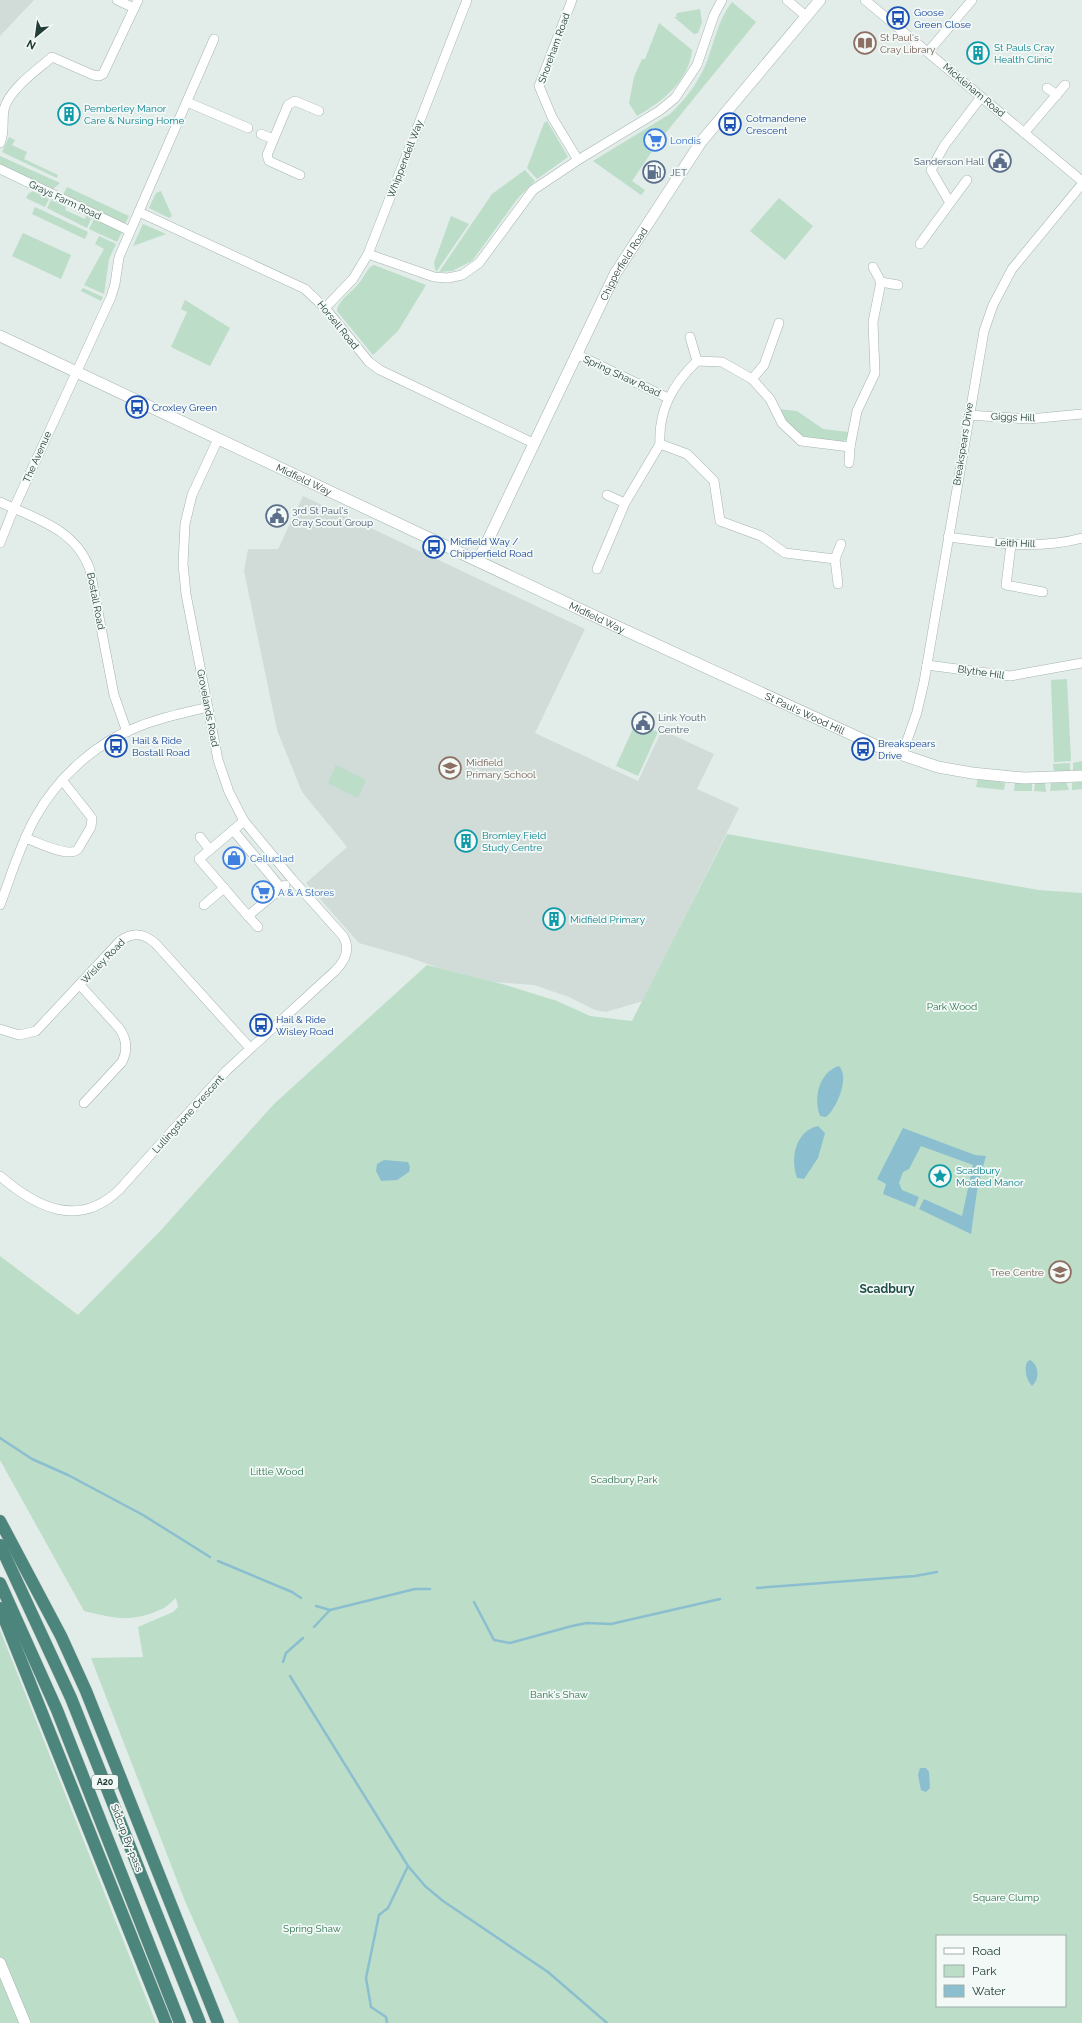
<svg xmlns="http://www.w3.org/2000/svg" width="1082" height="2023" viewBox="0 0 1082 2023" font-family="Raleway,sans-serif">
<rect width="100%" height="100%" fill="#e2ece9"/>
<g fill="#d1dcd8">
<polygon points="0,0 34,0 0,36"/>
<polygon points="303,496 585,629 535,733 638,781 662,730 714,754 697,789 739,808 643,1001 606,1012 595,1010 569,997 534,985 494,982 439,968 408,957 359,943 306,883 347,847 302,792 277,730 244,571 248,549 278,549"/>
</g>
<g fill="#bcddc8" fill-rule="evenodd">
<path d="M 732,2 L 756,22 L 664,135 L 653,127 L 643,143 L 653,150 L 632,181 L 645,190 L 641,195 L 593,161 L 670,114 C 685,100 698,83 706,64 C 714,43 718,20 732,2 Z"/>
<polygon points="700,9 702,22 698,33 694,34 674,17 676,17 677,13"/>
<path d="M 659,23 L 692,50 C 689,81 662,102 637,116 L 629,103 L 634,77 L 642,59 L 645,59 Z"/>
<polygon points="547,121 568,157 537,179 527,168 544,123"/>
<polygon points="9,137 15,140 12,145 27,152 24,159 58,175 57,178 2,152"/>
<polygon points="0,156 60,183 53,189 0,165"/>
<polygon points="525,170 535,181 518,198 472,261 452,271 439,272 492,194"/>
<polygon points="67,187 129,216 125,224 63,195"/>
<polygon points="33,191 49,199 45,207 26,198 28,194"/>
<polygon points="161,191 172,216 169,218 149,208 156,193"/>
<polygon points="779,198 813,226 785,260 750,231"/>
<polygon points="51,200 66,207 65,210 85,219 86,216 91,219 87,228 47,208"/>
<polygon points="35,207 88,232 85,239 32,214"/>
<polygon points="451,216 469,224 436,272 434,263"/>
<polygon points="94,219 122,232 117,242 89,229"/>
<polygon points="143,224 166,234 133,246"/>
<polygon points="23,233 71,255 61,279 12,256"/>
<polygon points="99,236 116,244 109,259 104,294 84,285 104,249 95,244"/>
<path d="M 374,265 L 426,285 L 398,331 L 373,355 L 337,311 C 338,299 356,290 362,279 C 366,274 368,267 374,265 Z"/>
<polygon points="83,288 103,297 101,301 81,291"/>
<polygon points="185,300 230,328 210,366 171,347 187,312 181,309"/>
<path d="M 778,409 L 797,411 L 823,429 L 848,432 L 846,440 L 841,442 C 808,438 796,441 778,409 Z"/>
<polygon points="1067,679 1071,761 1054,762 1051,680"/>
<polygon points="636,722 658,732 638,776 616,766"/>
<polygon points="1082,761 1082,770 1073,771 1073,763"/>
<polygon points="1070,763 1070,771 1054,772 1053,764"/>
<polygon points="336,765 366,780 358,798 328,783"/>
<polygon points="978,779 1003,782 1005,783 1004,790 976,787"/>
<polygon points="1082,781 1082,789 1072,790 1072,783"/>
<polygon points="1066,782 1069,790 1050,791 1051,783"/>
<polygon points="1015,783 1031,783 1032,784 1032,791 1014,791"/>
<polygon points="1035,783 1045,783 1046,792 1034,791"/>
<path d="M 727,834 L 1038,890 L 1082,893 L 1082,2023 L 239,2023 L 185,1901 L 91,1658 L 143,1657 L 138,1627 L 173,1612 L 178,1607 L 176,1598 C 172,1601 169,1605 164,1608 C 132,1623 117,1619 84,1611 L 0,1460 L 0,1256 L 78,1315 L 163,1228 L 274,1104 L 427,965 L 502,984 L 557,1001 L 590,1016 L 632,1021 ZM 937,1936 L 1065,1936 L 1065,2006 L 937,2006 Z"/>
<polygon points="0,1630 156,2023 25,2023 0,1961"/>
<polygon points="0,1971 21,2023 0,2023"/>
</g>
<g fill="#8bbfd0">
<path d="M 839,1066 C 850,1077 837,1108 826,1117 L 820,1116 C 813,1098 819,1072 839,1066 Z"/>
<path d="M 818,1126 L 825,1133 L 818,1158 L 804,1179 L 797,1178 C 790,1159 795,1131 818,1126 Z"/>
<polygon points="903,1128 975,1155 986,1156 978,1184 971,1234 919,1209 924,1199 962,1216 973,1165 921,1146 909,1169 903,1172 899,1183 902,1190 919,1197 915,1207 883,1194 886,1184 877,1179"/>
<polygon points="384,1160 408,1162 410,1167 409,1172 397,1180 381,1181 376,1171 377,1164"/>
<path d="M 1030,1360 C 1039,1365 1040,1379 1032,1386 C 1026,1380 1024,1369 1027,1362 Z"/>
<polygon points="920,1768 926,1768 929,1772 930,1788 926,1792 921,1790 918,1775"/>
</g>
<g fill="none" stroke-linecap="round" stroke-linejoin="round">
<g stroke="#8bbfd0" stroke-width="2.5">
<polyline points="0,1438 32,1459 68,1475 143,1515 210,1557"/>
<polyline points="218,1561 292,1592 301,1598"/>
<polyline points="757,1588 915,1576 937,1572"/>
<polyline points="474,1602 494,1640 510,1643 572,1626 587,1623 611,1624 720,1599"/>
<polyline points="316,1606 330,1610 415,1589 430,1589"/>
<polyline points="314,1627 330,1610"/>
<polyline points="283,1662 286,1653 303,1638"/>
<polyline points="290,1676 408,1866 388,1908 379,1915 366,1978 371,2007 386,2017 387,2023"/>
<polyline points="408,1866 425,1886 443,1901 548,1972 607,2023"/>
</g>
<g stroke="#a5b4b0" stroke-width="10">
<g id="minor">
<polyline points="117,0 134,8"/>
<polyline points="572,0 539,86 552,117 578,160"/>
<polyline points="787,0 806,16"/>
<polyline points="865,0 1082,181"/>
<polyline points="928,52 972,0"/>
<polyline points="1047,88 1057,95"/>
<polyline points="187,102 248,128"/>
<polyline points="1024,133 1065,85"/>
<polyline points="261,134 273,139"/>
<path d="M 0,143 C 5,133 2,121 4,110 C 8,90 37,70 52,57 L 93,75 L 99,76 L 103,74 L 138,0"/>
<polyline points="0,169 130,231"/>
<polyline points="300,175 269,161 267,155 288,105 295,101 319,111"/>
<polyline points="950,203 967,180"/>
<polyline points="139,212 305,289 325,308 369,362 380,370 533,443"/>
<polyline points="920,244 950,203 931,170 944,146 981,97"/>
<polyline points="368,254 434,277 448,278 462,275 479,263 533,190 578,160 659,111 675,98 697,65 714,15 722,0"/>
<polyline points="881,282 898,285"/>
<polyline points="325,308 353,279 368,254 467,0"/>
<polyline points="690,337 697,361"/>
<polyline points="576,354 668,398"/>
<polyline points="752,379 764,365 779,323"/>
<polyline points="968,415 1029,419 1082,414"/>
<polyline points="850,447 857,411 875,373 873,322 881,282 873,267"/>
<polyline points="607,495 625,503"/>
<path d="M 0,502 C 36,519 76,529 90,570 L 114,695 L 127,732"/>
<path d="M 948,537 C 993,543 1038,550 1082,538"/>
<polyline points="0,543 14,508 111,297 115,284 119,257 214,39"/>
<polyline points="1011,545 1006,585 1043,592"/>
<path d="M 835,559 L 785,553 L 761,536 L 720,521 L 714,481 L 687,454 L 660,444 C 658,410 673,384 697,361 L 722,362 L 752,379 L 770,399 L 782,423 L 801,441 L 850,447 L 849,463"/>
<polyline points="597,569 625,503 660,444"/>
<polyline points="838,584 835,559 841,544"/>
<polyline points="927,665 1010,676 1082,663"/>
<polyline points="902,755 917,712 924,682 984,331 993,305 1012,269 1082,184"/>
<polyline points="244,821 199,859 248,916"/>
<polyline points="233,830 281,888"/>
<polyline points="200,837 210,850"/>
<path d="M 25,838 C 38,842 69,859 78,849 L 91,827 L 92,818 L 62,780"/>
<path d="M 0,905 C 11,876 20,845 35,818 C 58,777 96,742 140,726 C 162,717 185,713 208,707"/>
<polyline points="204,905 224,888"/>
<polyline points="258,927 248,916 285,885"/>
<path d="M 80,985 L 119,1028 C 127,1039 128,1050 122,1062 L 84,1103"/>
<path d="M 0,1029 L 19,1035 L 36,1031 L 120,941 C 133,932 143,933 155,943 L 250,1048"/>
<path d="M 0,1176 C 36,1207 78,1229 119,1190 L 226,1071 L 335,971 C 345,961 351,949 343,936 L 292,879 L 244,821 L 229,792 L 218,760 L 186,594 L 183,564 L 185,524 L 192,495 L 218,439"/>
</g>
</g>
<g stroke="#a5b4b0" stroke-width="12">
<g id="tertiary">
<path id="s1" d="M 0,336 L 605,621 L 879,747 L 938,767 L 972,773 L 1024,778 L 1082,776"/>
<path id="s2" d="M 478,561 L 615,274 L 701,142 L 820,0"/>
<polyline points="0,1963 25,2023"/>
</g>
</g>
<g stroke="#c1c9c7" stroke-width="13">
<g id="trunk">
<polyline points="0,1521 61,1636 86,1691 218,2023"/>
<polyline points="0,1545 71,1698 200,2023"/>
<polyline points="0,1583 57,1710 180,2023"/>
<polyline points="0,1608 166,2023"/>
</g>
</g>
<use href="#minor" stroke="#fff" stroke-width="9"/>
<use href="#tertiary" stroke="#fff" stroke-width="11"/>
<use href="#trunk" stroke="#4c857c" stroke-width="12"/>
</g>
<defs>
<g id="bus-ring" transform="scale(1.15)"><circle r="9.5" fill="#f3f9f6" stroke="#1a4fb4" stroke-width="1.5"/><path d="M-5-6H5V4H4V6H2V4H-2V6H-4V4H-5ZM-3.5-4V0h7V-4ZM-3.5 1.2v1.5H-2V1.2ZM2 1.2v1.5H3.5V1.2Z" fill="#1a4fb4"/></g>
<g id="library-ring" transform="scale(1.15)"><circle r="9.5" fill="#f3f9f6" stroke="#8d6e63" stroke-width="1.5"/><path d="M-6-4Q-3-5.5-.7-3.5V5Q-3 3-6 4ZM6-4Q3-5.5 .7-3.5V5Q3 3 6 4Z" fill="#8d6e63"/></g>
<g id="building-ring" transform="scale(1.15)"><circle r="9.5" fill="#f3f9f6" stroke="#0f9aa8" stroke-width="1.5"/><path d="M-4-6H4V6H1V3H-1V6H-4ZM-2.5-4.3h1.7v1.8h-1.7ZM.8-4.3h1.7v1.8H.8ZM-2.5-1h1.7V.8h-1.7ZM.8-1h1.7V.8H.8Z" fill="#0f9aa8"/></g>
<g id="supermarket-ring" transform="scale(1.15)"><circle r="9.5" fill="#f3f9f6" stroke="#3f7fe0" stroke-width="1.5"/><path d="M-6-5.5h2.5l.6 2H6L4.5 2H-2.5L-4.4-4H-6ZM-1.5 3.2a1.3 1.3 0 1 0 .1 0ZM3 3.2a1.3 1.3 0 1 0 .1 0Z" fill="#3f7fe0"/></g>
<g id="civic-ring" transform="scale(1.15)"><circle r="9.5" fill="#f3f9f6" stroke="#5c6f8a" stroke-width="1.5"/><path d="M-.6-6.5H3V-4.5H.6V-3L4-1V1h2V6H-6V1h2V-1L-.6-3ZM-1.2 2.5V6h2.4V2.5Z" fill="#5c6f8a"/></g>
<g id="fuel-ring" transform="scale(1.15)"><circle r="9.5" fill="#f3f9f6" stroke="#5c6f8a" stroke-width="1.5"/><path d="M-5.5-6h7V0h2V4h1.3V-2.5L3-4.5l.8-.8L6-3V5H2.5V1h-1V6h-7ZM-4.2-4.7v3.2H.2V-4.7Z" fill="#5c6f8a"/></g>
<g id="school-ring" transform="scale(1.15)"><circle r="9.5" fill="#f3f9f6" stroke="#8d6e63" stroke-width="1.5"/><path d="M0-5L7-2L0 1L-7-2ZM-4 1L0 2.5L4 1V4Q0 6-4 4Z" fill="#8d6e63"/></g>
<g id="shop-ring" transform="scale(1.15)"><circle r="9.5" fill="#f3f9f6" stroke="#3f7fe0" stroke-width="1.5"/><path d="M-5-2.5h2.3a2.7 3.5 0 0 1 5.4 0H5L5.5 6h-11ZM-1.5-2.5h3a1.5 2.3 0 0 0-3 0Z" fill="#3f7fe0"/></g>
<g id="sight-ring" transform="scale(1.15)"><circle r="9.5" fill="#f3f9f6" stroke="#0f9aa8" stroke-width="1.5"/><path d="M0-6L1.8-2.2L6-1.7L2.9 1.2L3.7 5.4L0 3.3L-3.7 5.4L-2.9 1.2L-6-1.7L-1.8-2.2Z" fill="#0f9aa8"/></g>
<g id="university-ring" transform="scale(1.15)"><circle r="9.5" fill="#f3f9f6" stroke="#8d6e63" stroke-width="1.5"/><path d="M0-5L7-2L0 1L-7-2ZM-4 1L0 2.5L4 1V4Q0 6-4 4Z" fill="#8d6e63"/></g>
</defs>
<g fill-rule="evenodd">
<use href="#bus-ring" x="898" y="18"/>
<use href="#library-ring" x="865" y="43"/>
<use href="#building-ring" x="978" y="53"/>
<use href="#building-ring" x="69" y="114"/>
<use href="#bus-ring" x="730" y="124"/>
<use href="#supermarket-ring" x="655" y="140"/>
<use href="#civic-ring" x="1000" y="161"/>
<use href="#fuel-ring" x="654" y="172"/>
<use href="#bus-ring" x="137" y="407"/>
<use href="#civic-ring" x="277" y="516"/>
<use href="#bus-ring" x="434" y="547"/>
<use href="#civic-ring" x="643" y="723"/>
<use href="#bus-ring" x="116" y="746"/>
<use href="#bus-ring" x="863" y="749"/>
<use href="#school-ring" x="450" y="768"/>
<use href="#building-ring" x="466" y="841"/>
<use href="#shop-ring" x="234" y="858"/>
<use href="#supermarket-ring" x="263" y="892"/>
<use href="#building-ring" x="554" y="919"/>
<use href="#bus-ring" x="261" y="1025"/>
<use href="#sight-ring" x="940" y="1176"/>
<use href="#university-ring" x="1060" y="1272"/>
</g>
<g text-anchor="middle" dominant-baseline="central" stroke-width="3.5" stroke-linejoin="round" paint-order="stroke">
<rect fill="#f3f9f6" stroke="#617571" stroke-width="1" x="92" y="1775" width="26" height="14" rx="3"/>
<g font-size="9" font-weight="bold" fill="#223d38">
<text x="105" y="1782">A20</text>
</g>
<g font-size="10" fill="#164399" stroke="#f3f9f6" text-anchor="start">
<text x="914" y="12">Goose<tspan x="914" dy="12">Green Close</tspan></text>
<text x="746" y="118">Cotmandene<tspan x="746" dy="12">Crescent</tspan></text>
<text x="152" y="407">Croxley Green</text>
<text x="450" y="541">Midfield Way /<tspan x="450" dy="12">Chipperfield Road</tspan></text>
<text x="132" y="740">Hail &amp; Ride<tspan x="132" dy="12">Bostall Road</tspan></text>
<text x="878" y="743">Breakspears<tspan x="878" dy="12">Drive</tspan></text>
<text x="276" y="1019">Hail &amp; Ride<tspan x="276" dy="12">Wisley Road</tspan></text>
</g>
<g font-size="10" fill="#785e54" stroke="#f3f9f6" text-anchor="start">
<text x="880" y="37">St Paul's<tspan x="880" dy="12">Cray Library</tspan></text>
<text x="466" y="762">Midfield<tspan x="466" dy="12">Primary School</tspan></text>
<text x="1044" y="1272" text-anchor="end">Tree Centre</text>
</g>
<g font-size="10" fill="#0d838f" stroke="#f3f9f6" text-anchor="start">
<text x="994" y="47">St Pauls Cray<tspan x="994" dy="12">Health Clinic</tspan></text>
<text x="84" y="108">Pemberley Manor<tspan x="84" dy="12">Care &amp; Nursing Home</tspan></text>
<text x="482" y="835">Bromley Field<tspan x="482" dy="12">Study Centre</tspan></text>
<text x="570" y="919">Midfield Primary</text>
<text x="956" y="1170">Scadbury<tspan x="956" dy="12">Moated Manor</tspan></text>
</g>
<g font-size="10" fill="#223d38" stroke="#f3f9f6">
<text transform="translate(554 48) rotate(-70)">Shoreham Road</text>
<text transform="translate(974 90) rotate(40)">Mickleham Road</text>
<text transform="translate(405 159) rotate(-69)">Whippendell Way</text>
<text transform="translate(65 200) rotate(25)">Grays Farm Road</text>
<text stroke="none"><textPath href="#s2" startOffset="331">Chipperfield Road</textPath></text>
<text transform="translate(338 325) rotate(51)">Horsell Road</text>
<text transform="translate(622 376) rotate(25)">Spring Shaw Road</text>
<text transform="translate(1013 417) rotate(2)">Giggs Hill</text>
<text transform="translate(963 444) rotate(-81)">Breakspears Drive</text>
<text transform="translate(37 457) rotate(-66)">The Avenue</text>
<text stroke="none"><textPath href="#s1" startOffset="336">Midfield Way</textPath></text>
<text transform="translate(1015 543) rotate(2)">Leith Hill</text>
<text transform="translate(96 601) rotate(79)">Bostall Road</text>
<text stroke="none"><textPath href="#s1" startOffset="660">Midfield Way</textPath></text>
<text transform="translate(981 672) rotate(8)">Blythe Hill</text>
<text transform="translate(208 708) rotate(79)">Grovelands Road</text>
<text stroke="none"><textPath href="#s1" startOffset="889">St Paul's Wood Hill</textPath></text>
<text transform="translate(103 961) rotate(-46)">Wisley Road</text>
<text transform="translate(188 1114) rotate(-48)">Lullingstone Crescent</text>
<text transform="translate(127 1838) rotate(69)">Sidcup By-pass</text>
</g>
<g font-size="10" fill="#366cbe" stroke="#f3f9f6" text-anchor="start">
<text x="670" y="140">Londis</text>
<text x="250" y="858">Celluclad</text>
<text x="278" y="892">A &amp; A Stores</text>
</g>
<g font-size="10" fill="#4e5e75" stroke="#f3f9f6" text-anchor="start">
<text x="984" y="161" text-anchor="end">Sanderson Hall</text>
<text x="670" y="172">JET</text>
<text x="292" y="510">3rd St Paul's<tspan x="292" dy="12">Cray Scout Group</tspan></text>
<text x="658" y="717">Link Youth<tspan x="658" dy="12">Centre</tspan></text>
</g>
<g font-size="10" fill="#2d734f" stroke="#f3f9f6">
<text x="952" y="1006">Park Wood</text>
<text x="277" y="1471">Little Wood</text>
<text x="624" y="1479">Scadbury Park</text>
<text x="559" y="1694">Bank's Shaw</text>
<text x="1006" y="1897">Square Clump</text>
<text x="312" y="1928">Spring Shaw</text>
</g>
<g font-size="12" font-weight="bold" fill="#1f4f48" stroke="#f3f9f6">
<text x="887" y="1289">Scadbury</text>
</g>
</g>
<rect x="936" y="1935" width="130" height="72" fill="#f3f9f6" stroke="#9faeaa"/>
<rect x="944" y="1948" width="20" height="6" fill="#ffffff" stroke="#9faeaa"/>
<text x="972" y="1955" font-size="12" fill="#223d38">Road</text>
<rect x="944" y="1965" width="20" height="12" fill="#bcddc8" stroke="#9faeaa"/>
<text x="972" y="1975" font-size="12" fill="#223d38">Park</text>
<rect x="944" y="1985" width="20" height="12" fill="#8bbfd0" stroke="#9faeaa"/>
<text x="972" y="1995" font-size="12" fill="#223d38">Water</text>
<g transform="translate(36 36) rotate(209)" stroke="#f3f9f6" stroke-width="3" paint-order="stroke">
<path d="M0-3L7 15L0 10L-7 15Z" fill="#223d38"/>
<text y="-6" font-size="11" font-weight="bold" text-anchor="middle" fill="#223d38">N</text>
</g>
</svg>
